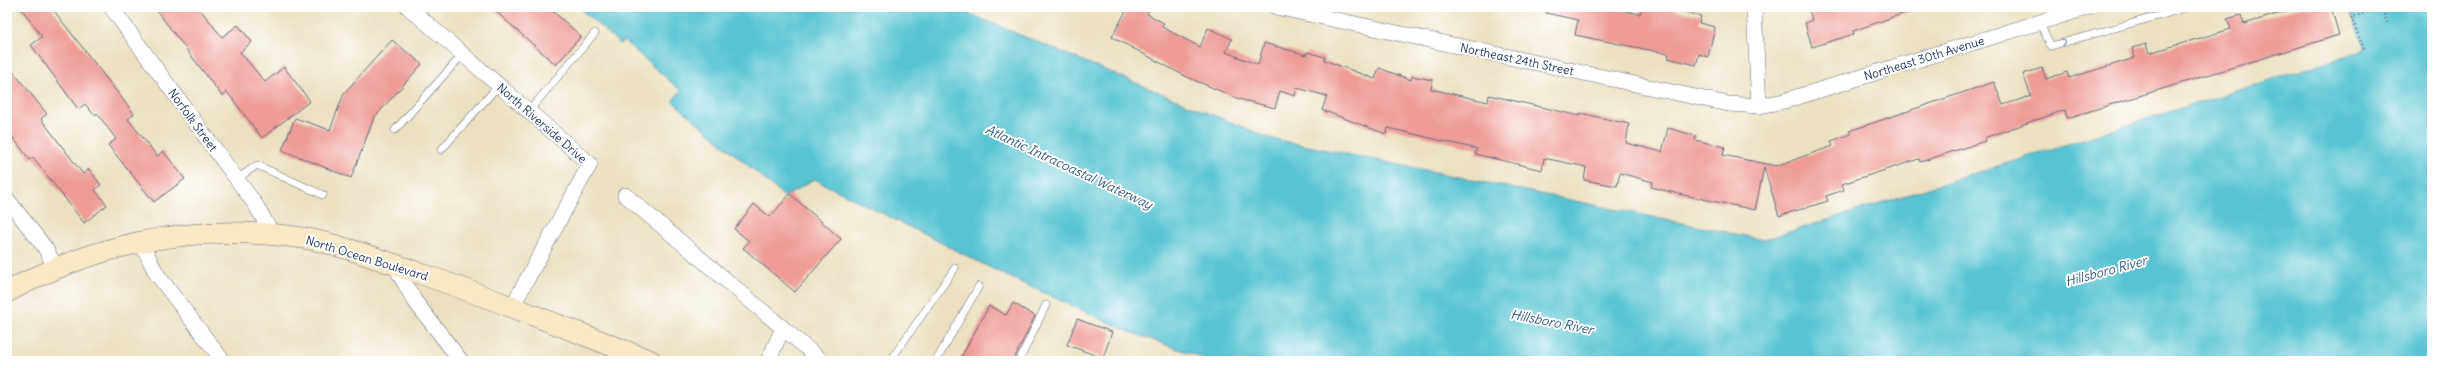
<svg xmlns="http://www.w3.org/2000/svg" width="2439" height="368" viewBox="0 0 2439 368" font-family="Delius,sans-serif">
<rect width="100%" height="100%" fill="#fff"/>
<filter id="ink" filterUnits="userSpaceOnUse"><feTurbulence type="fractalNoise" baseFrequency=".025" numOctaves="2"/><feDisplacementMap in="SourceGraphic" scale="8" xChannelSelector="R" yChannelSelector="G"/><feConvolveMatrix kernelMatrix="1 2 1 2 8 2 1 2 1" color-interpolation-filters="sRGB"/></filter>
<filter id="wash" filterUnits="userSpaceOnUse"><feTurbulence type="fractalNoise" baseFrequency=".012" numOctaves="4" result="noise"/><feDisplacementMap in="SourceGraphic" scale="16" xChannelSelector="R" yChannelSelector="G"/><feGaussianBlur stdDeviation="0.9" result="paint"/><feColorMatrix in="noise" values="0 0 0 0 0 0 0 0 0 0 0 0 0 0 0 0 0 1.4 0 .05"/><feComposite in="paint" operator="in"/></filter>
<g filter="url(#wash)">
<rect width="100%" height="100%" fill="#ebe1c0"/>
<polygon fill="#59c4d3" stroke="#3a7a98" points="578,7 953,7 1269,138 1764,240 2365,50 2349,7 2432,7 2432,361 1212,361 1130,332 1009,277 814,179 785,197 672,101 681,91 624,41 620,44"/>
<g id="blocks">
<g fill="#ee9c95">
<polygon points="20,7 51,7 134,114 128,119 157,156 163,151 185,179 154,202 108,145 116,139 97,113 94,115 85,104 78,109 31,45 42,37"/>
<polygon points="154,7 198,7 222,37 238,25 252,42 240,52 265,82 284,67 310,101 262,138 227,92 222,96"/>
<polygon points="491,7 548,7 581,36 556,65"/>
<polygon points="1128,7 1150,7 1147,14 1164,23 1162,27 1200,47 1208,28 1232,39 1226,52 1258,65 1264,43 1306,55 1307,52 1325,57 1324,60 1375,79 1379,68 1411,80 1412,76 1433,80 1431,89 1488,102 1489,95 1580,116 1580,113 1629,124 1626,143 1662,152 1668,128 1696,136 1695,140 1725,147 1723,155 1776,166 1833,146 1831,141 1851,134 1849,131 1994,82 2003,105 2031,96 2023,74 2042,68 2046,79 2067,72 2069,78 2135,58 2132,48 2146,44 2149,53 2231,29 2227,19 2241,15 2244,24 2301,7 2331,7 2339,35 2067,118 2065,110 1984,138 1985,141 1920,162 1919,159 1842,184 1844,190 1826,196 1828,201 1779,216 1764,167 1755,210 1679,194 1651,187 1653,182 1620,173 1617,186 1584,180 1586,167 1544,158 1542,170 1475,154 1477,149 1388,128 1386,134 1322,110 1327,96 1297,88 1295,96 1280,91 1275,108 1239,99 1187,77 1112,37"/>
<polygon points="1546,7 1605,7 1640,14 1642,7 1665,7 1701,16 1699,23 1715,27 1708,57 1699,54 1696,65 1668,58 1669,54 1575,35 1578,20 1546,13"/>
<polygon points="1808,7 1916,7 1916,9 1853,31 1854,34 1812,47 1805,23 1812,20"/>
<polygon points="392,40 422,64 374,118 351,178 282,150 295,118 330,130 344,93"/>
<polygon points="7,64 47,114 41,119 83,174 89,169 101,185 95,190 107,205 84,223 33,157 30,160 7,130"/>
<polygon points="790,194 841,239 795,292 743,248 749,241 734,229 754,204 770,217"/>
<polygon points="1013,303 1035,316 1013,361 959,361 989,306 1006,315"/>
<polygon points="1077,319 1112,332 1103,358 1067,345"/>
</g>
</g>
</g>
<g filter="url(#ink)">
<use href="#blocks" fill-opacity="0" stroke="#646d80" stroke-width="1"/>
<g fill="none" stroke-linecap="round" stroke-linejoin="round">
<g stroke="#646d80" stroke-width="8">
<g id="service">
<polyline points="2165,14 2187,7"/>
<polyline points="2039,22 2051,46 2165,14 2162,7"/>
<polyline points="529,111 595,33"/>
<polyline points="395,130 463,54"/>
<polyline points="441,150 499,85"/>
<polyline points="237,179 257,165 323,195"/>
<polyline points="890,361 955,268"/>
<polyline points="936,361 979,286"/>
<polyline points="1019,361 1046,305"/>
</g>
</g>
<g stroke="#646d80" stroke-width="16">
<g id="minor">
<polyline points="111,7 255,204 273,235"/>
<polyline points="408,7 590,164 512,307"/>
<polyline points="1276,7 1728,104 1759,106 1784,101 2089,7"/>
<polyline points="1754,7 1759,106"/>
<polyline points="625,195 822,361"/>
<polyline points="7,199 46,249 55,267"/>
<polyline points="140,240 156,273 223,361"/>
<polyline points="394,264 414,300 461,361"/>
<polyline points="768,361 783,328"/>
</g>
</g>
<g stroke="#646d80" stroke-width="22">
<path id="secondary" d="M 7,292 C 102,240 202,222 309,239 C 341,245 385,261 416,272 C 495,299 573,331 651,361"/>
</g>
<g stroke="#646d80" stroke-width="2.5" stroke-dasharray="1 3" stroke-linecap="butt">
<polyline points="2347,7 2364,49"/>
<polyline points="2381,7 2388,25"/>
<polyline points="2351,18 2380,7"/>
</g>
<use href="#service" stroke="#fff" stroke-width="7"/>
<use href="#minor" stroke="#fff" stroke-width="15"/>
<use href="#secondary" stroke="#f8e8c3" stroke-width="21"/>
</g>
<defs><path id="oneway-chevron" d="M-2-3.5L2.5 0L-2 3.5" fill="none" stroke-width="1.6" stroke-linecap="round" stroke-linejoin="round"/></defs>
<use stroke="#8d97ae" href="#oneway-chevron" transform="translate(2063 42) rotate(-15)"/>
</g>
<g text-anchor="middle" dominant-baseline="central" stroke-width="4" stroke-linejoin="round" paint-order="stroke">
<g font-size="12" fill="#1b2f5e" stroke="#fff">
<text transform="translate(1924 58) rotate(-17)">Northeast 30th Avenue</text>
<text transform="translate(1517 59) rotate(12)">Northeast 24th Street</text>
<text transform="translate(193 120) rotate(54)">Norfolk Street</text>
<text transform="translate(542 123) rotate(41)">North Riverside Drive</text>
<text transform="translate(367 258) rotate(17)">North Ocean Boulevard</text>
</g>
<g font-size="13" font-style="italic" fill="#2e5c81" stroke="#fff">
<text transform="translate(1069 167) rotate(25)">Atlantic Intracoastal Waterway</text>
<text transform="translate(2106 271) rotate(-15)">Hillsboro River</text>
<text transform="translate(1552 322) rotate(11)">Hillsboro River</text>
</g>
</g>
<rect width="2439" height="368" fill="none" stroke="#fff" stroke-width="24"/>
</svg>
